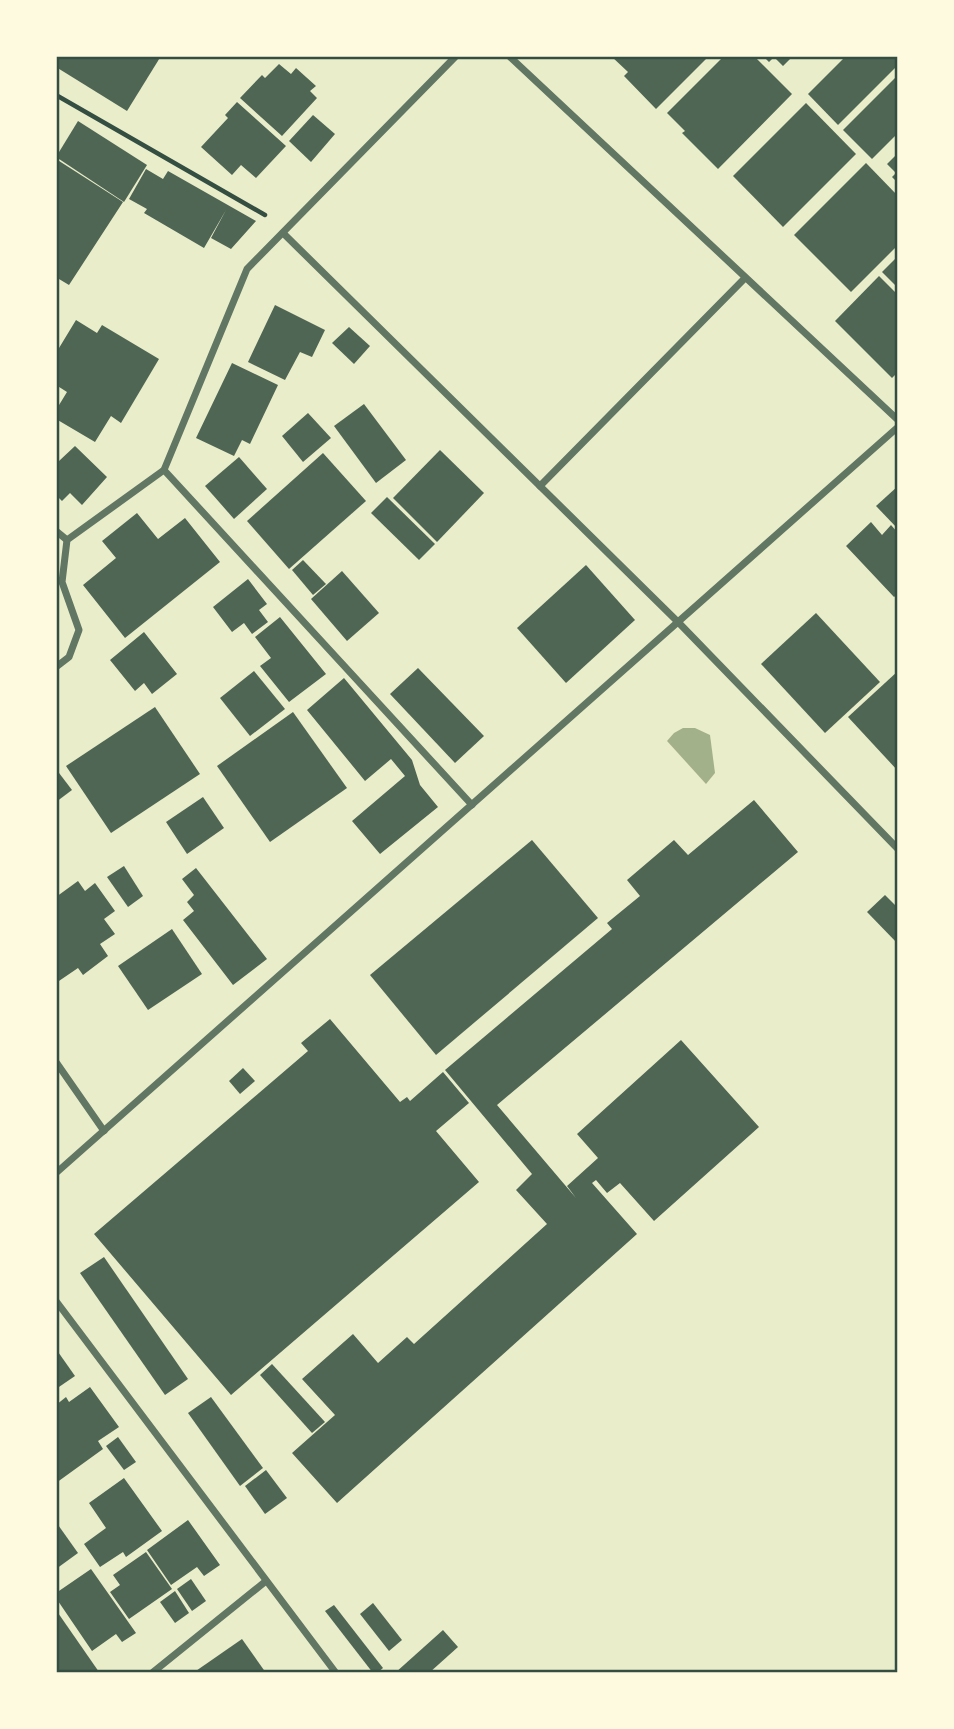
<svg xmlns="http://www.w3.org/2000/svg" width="954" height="1729" viewBox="0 0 954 1729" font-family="Arial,sans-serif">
<rect width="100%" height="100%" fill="#e9edc9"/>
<polygon fill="#a3b18a" points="683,728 695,728 710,735 715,773 706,784 667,741 674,733"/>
<g fill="#4f6655">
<polygon points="58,56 161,56 127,111 56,67"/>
<polygon points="611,56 709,56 656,109 624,76 628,72"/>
<polygon points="724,56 754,56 792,94 718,169 682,133 685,131 667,113"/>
<polygon points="763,56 793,56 783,66 774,57 769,62"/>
<polygon points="846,56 898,56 898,65 838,125 808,94"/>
<polygon points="279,64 291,74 296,68 316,86 310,91 317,98 282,136 240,98 262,75 265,78"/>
<polygon points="898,75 898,133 872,159 843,130"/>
<polygon points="237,102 286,146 256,178 241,165 232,175 201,147 228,118 225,115"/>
<polygon points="806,103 856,154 783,227 733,176"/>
<polygon points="313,115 335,134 311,162 289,141"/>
<polygon points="78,121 147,165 124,202 56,157"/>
<polygon points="898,153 898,183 892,177 896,173 887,164"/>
<polygon points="56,159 123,202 69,285 59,279 56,283"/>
<polygon points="866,163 898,196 898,245 851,292 794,235"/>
<polygon points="146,169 163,179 168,171 256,221 231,249 211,238 226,210 204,248 144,213 147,209 129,199"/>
<polygon points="898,256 898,288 882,272"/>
<polygon points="879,276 898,295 898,372 892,378 835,321"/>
<polygon points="275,305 325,330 312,357 300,352 285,380 248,362"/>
<polygon points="76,320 97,333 102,325 159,359 121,423 111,416 95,442 56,419 56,410 67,392 56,385 56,353"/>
<polygon points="349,327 370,346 354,364 332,343"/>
<polygon points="232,363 278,385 250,444 242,440 234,456 196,438"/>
<polygon points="364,404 406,460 376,483 334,426"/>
<polygon points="308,413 331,438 303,462 282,436"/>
<polygon points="75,446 107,477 82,505 70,493 62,501 56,495 56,457 59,461"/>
<polygon points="440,450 484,493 437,542 393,498"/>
<polygon points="323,453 366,501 289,569 247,521"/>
<polygon points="239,457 267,489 234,519 205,486"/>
<polygon points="898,486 898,529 876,506"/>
<polygon points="387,497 435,544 419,560 371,513"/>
<polygon points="137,513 158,539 185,518 220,562 125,638 83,585 116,558 102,541"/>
<polygon points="871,522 882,535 891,525 898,533 898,594 894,597 846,546"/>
<polygon points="303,560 326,584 313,595 292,570"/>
<polygon points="586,565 635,620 566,683 517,628"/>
<polygon points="342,571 379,613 347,641 311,599"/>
<polygon points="248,579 267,604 259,610 268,622 252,634 244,623 232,632 213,607"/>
<polygon points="816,613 880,682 825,733 761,664"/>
<polygon points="280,617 326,674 289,702 260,666 271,658 255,637"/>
<polygon points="144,632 177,674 152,694 144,683 135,691 110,660"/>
<polygon points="418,668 484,736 455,763 390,694"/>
<polygon points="254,671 285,709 250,736 220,698"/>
<polygon points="898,671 898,771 848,717"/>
<polygon points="344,678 412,760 420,785 438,807 380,854 352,821 405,776 391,759 365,781 307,710"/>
<polygon points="155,707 200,774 111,833 66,766"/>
<polygon points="293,712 347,788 270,842 217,766"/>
<polygon points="56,769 72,790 56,802"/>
<polygon points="203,797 224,828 187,854 166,822"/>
<polygon points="754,800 798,852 497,1105 576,1198 567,1186 598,1158 577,1134 681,1040 759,1127 654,1221 620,1183 607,1193 596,1180 592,1183 637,1234 337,1503 292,1453 335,1415 302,1379 353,1334 378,1363 407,1337 414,1344 547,1224 516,1190 532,1174 445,1070 612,929 607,923 640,896 627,880 674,840 688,855"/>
<polygon points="532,840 598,918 436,1055 370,975"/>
<polygon points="124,866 143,896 128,907 107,877"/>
<polygon points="196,868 267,959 233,985 183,920 194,911 187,902 194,895 182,879"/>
<polygon points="78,881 85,891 95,883 115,911 104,919 115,934 100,944 108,956 83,975 78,968 56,983 56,897"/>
<polygon points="885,895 898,908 898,944 867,912"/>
<polygon points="172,929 202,974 148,1010 118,966"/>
<polygon points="330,1019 400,1102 407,1097 410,1101 443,1072 469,1103 436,1131 479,1182 231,1395 94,1234 308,1051 301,1043"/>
<polygon points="243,1068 255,1081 240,1094 229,1081"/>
<polygon points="104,1257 188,1379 165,1395 80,1273"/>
<polygon points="56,1349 75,1376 56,1389"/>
<polygon points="272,1364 325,1422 312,1433 260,1375"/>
<polygon points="90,1387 119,1427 98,1441 103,1449 56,1483 56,1405 66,1397 69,1402"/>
<polygon points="211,1397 263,1468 240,1486 188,1413"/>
<polygon points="118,1437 136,1462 124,1470 106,1446"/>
<polygon points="266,1470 287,1498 265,1514 245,1486"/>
<polygon points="124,1478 162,1531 126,1557 123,1552 100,1567 84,1544 106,1528 89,1503"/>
<polygon points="188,1520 220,1565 204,1576 197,1567 171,1585 147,1550"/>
<polygon points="56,1522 78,1553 56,1569"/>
<polygon points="146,1552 172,1589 129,1619 110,1592 120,1585 113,1575"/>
<polygon points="91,1569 136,1633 122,1642 116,1634 92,1651 56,1598 56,1593"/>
<polygon points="191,1579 206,1601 192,1611 177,1589"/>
<polygon points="175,1591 189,1613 175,1623 160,1602"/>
<polygon points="373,1603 402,1640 389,1651 360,1614"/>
<polygon points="334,1605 383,1668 377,1673 373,1673 325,1611"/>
<polygon points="56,1610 99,1672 98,1673 56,1673"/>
<polygon points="443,1630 458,1647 429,1673 395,1673"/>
<polygon points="242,1639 266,1673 193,1673"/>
</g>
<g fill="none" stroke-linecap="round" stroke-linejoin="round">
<polyline stroke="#344e41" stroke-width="4.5" points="56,95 265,215"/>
<g stroke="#617663" stroke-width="7">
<polyline points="509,56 898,420"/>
<polyline points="283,233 679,623 898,849"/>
<polyline points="164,470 472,805"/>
<polyline points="540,486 745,278"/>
<polyline points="56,531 67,540"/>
<polyline points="56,667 69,657 79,630 62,582 67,540 164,470 247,269 456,56"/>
<polyline points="56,1062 104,1131"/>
<polyline points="56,1173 898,427"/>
<polyline points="56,1301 336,1673"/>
<polyline points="152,1673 266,1581"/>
</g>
</g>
<rect width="954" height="1729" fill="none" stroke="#fefae0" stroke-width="116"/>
<rect x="58" y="58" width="838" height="1613" fill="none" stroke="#344e41" stroke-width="2.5"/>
</svg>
